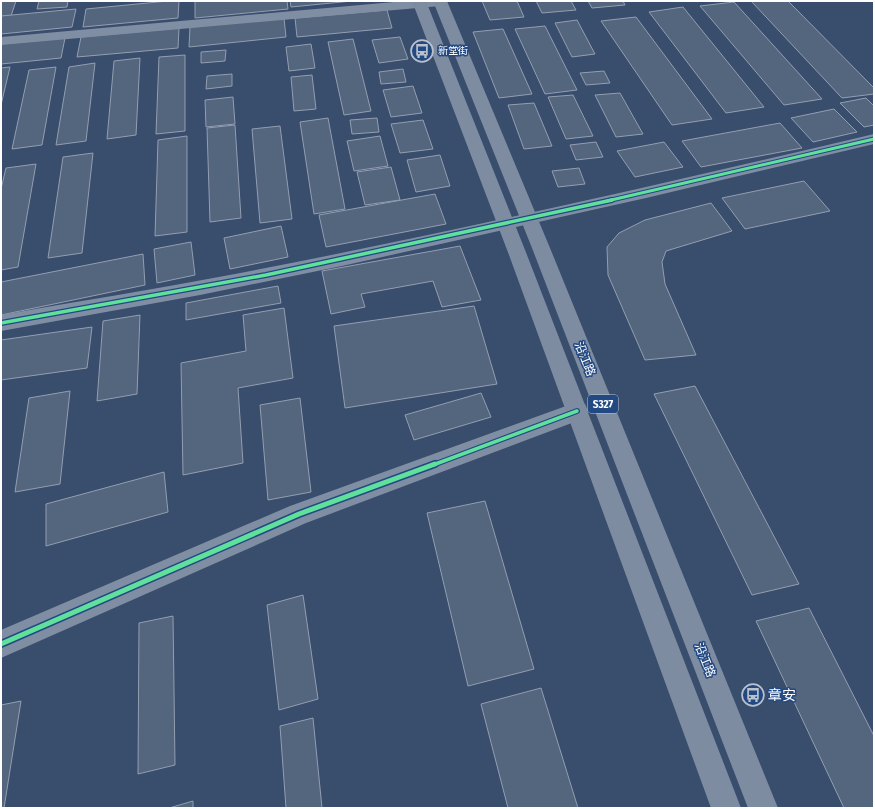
<svg xmlns="http://www.w3.org/2000/svg" width="875" height="809" viewBox="0 0 875 809" font-family="'Fira Sans Condensed','Noto Sans SC',sans-serif">
<rect width="100%" height="100%" fill="#394d6d"/>
<g fill="#54657e" stroke="#939eb1">
<polygon points="1,1 16,1 11,16 1,17"/>
<polygon points="39,1 68,1 67,7 37,9"/>
<polygon points="168,1 179,1 178,18 83,27 86,9"/>
<polygon points="195,1 287,1 288,9 195,18"/>
<polygon points="290,1 352,1 291,7"/>
<polygon points="482,1 517,1 524,17 490,20"/>
<polygon points="536,1 571,1 576,10 542,13"/>
<polygon points="588,1 623,1 625,5 592,8"/>
<polygon points="751,1 788,1 874,88 874,94 842,98"/>
<polygon points="734,2 822,99 784,105 700,6"/>
<polygon points="683,7 764,107 726,113 649,12"/>
<polygon points="76,9 72,27 1,34 1,16"/>
<polygon points="387,10 392,28 297,37 295,18"/>
<polygon points="636,17 712,119 672,125 601,21"/>
<polygon points="284,18 286,37 189,47 190,27"/>
<polygon points="577,20 595,54 572,57 555,23"/>
<polygon points="545,26 577,90 545,94 515,29"/>
<polygon points="179,28 178,48 77,57 81,37"/>
<polygon points="503,29 532,94 499,98 473,32"/>
<polygon points="400,37 408,59 379,63 372,40"/>
<polygon points="65,38 61,58 1,64 1,44"/>
<polygon points="353,39 371,111 344,115 328,42"/>
<polygon points="311,44 315,68 289,71 286,47"/>
<polygon points="226,50 225,61 201,63 201,52"/>
<polygon points="185,55 185,131 156,134 159,57"/>
<polygon points="140,58 136,135 107,139 114,61"/>
<polygon points="95,63 86,141 56,145 69,67"/>
<polygon points="10,67 1,105 1,68"/>
<polygon points="56,67 42,145 12,149 29,70"/>
<polygon points="403,69 406,82 381,84 379,72"/>
<polygon points="604,71 610,83 586,85 580,73"/>
<polygon points="232,74 232,86 206,89 207,76"/>
<polygon points="312,75 316,109 294,111 291,77"/>
<polygon points="413,86 422,113 391,117 383,90"/>
<polygon points="620,93 643,134 616,137 595,95"/>
<polygon points="573,95 593,136 566,139 548,97"/>
<polygon points="233,97 235,124 206,127 205,100"/>
<polygon points="866,98 874,106 874,125 864,127 840,103"/>
<polygon points="534,103 552,146 524,149 508,105"/>
<polygon points="834,109 857,132 813,142 791,118"/>
<polygon points="328,118 345,209 314,214 300,122"/>
<polygon points="377,118 379,132 352,134 350,120"/>
<polygon points="423,120 433,149 400,153 391,124"/>
<polygon points="780,123 802,148 701,167 682,141"/>
<polygon points="235,125 241,218 210,222 207,128"/>
<polygon points="280,126 292,219 260,223 252,129"/>
<polygon points="187,136 187,232 155,236 158,140"/>
<polygon points="380,136 388,166 354,171 347,141"/>
<polygon points="596,142 603,157 576,160 570,145"/>
<polygon points="664,142 683,167 635,177 617,151"/>
<polygon points="93,153 82,253 48,258 63,157"/>
<polygon points="440,155 450,186 416,192 407,160"/>
<polygon points="36,164 18,267 1,270 1,189 6,168"/>
<polygon points="391,167 400,200 365,205 357,172"/>
<polygon points="579,168 585,184 558,187 552,171"/>
<polygon points="804,181 830,211 745,229 722,198"/>
<polygon points="435,194 446,224 326,247 319,215"/>
<polygon points="711,203 732,231 666,251 662,262 665,284 696,355 645,360 608,275 607,247 619,233 645,220"/>
<polygon points="281,226 288,257 230,269 224,238"/>
<polygon points="191,242 195,275 157,283 154,249"/>
<polygon points="460,246 481,300 442,307 433,281 361,294 365,307 331,314 322,271"/>
<polygon points="143,254 145,285 1,315 1,282"/>
<polygon points="278,286 281,303 186,320 186,303"/>
<polygon points="474,306 497,384 345,408 334,326"/>
<polygon points="284,308 293,378 238,388 243,463 183,475 181,363 246,351 243,315"/>
<polygon points="140,315 137,394 97,401 103,321"/>
<polygon points="92,327 87,368 1,380 1,340"/>
<polygon points="695,386 799,584 752,595 654,394"/>
<polygon points="70,391 60,484 15,492 29,398"/>
<polygon points="481,393 491,417 414,440 405,415"/>
<polygon points="300,398 311,492 268,500 260,405"/>
<polygon points="164,472 168,512 46,546 46,504"/>
<polygon points="485,501 534,669 468,686 427,513"/>
<polygon points="303,595 318,699 279,710 267,605"/>
<polygon points="809,608 874,736 874,808 844,808 756,621"/>
<polygon points="173,616 175,765 138,774 139,623"/>
<polygon points="541,688 578,808 508,808 481,704"/>
<polygon points="21,701 4,808 1,808 1,705"/>
<polygon points="313,718 322,808 286,808 280,726"/>
<polygon points="193,801 193,808 169,808"/>
</g>
<g fill="none" stroke-linecap="round" stroke-linejoin="round">
<g fill="#7f8ea3" fill-rule="evenodd">
<polygon points="405,1 447,2 445,5 440,6 1,45 1,37"/>
<path d="M 874,134 L 874,144 L 646,198 L 342,266 L 200,295 L 1,331 L 1,315 C 79,301 157,289 235,274 C 449,233 662,184 874,134 Z"/>
<polygon points="577,402 585,404 588,411 585,418 306,523 1,658 1,630 290,506"/>
</g>
<g fill="#7d8ca1" fill-rule="evenodd">
<polygon points="412,1 426,1 527,255 741,808 711,808 509,255"/>
<polygon points="433,1 447,1 550,248 778,808 748,808 532,248"/>
</g>
<g stroke="#234983" stroke-width="5">
<polyline id="cycleway-far2" points="607,201 874,139"/>
</g>
<g stroke="#234983" stroke-width="6">
<g id="cycleway-far1">
<polyline points="1,323 266,275 612,200"/>
<polyline points="433,465 577,411"/>
</g>
</g>
<g stroke="#234983" stroke-width="8">
<polyline id="cycleway" points="1,644 299,514 435,464"/>
</g>
<use href="#cycleway-far2" stroke="#60e19b" stroke-width="3"/>
<use href="#cycleway-far1" stroke="#60e19b" stroke-width="3.5"/>
<use href="#cycleway" stroke="#60e19b" stroke-width="5"/>
</g>
<defs>
<g id="bus-ring" transform="scale(1.15)"><circle r="9.5" fill="#234983" stroke="#bac1cc" stroke-width="1.5"/><path d="M-5-6H5V4H4V6H2V4H-2V6H-4V4H-5ZM-3.5-4V0h7V-4ZM-3.5 1.2v1.5H-2V1.2ZM2 1.2v1.5H3.5V1.2Z" fill="#bac1cc"/></g>
</defs>
<g fill-rule="evenodd">
<use href="#bus-ring" x="422" y="51"/>
<use href="#bus-ring" x="753" y="695"/>
</g>
<g text-anchor="middle" dominant-baseline="central" stroke-width="3" stroke-linejoin="round" paint-order="stroke">
<g font-size="10" fill="#fff" stroke="#234983" text-anchor="start">
<text x="438" y="51">新堂街</text>
</g>
<rect fill="#234983" stroke="#bdc8da" stroke-width="1" x="588" y="395" width="30" height="18" rx="3"/>
<g font-size="11" font-weight="bold" fill="#fff">
<text x="603" y="404">S327</text>
</g>
<g font-size="12" fill="#fff" stroke="#234983">
<text transform="translate(585 359) rotate(68)">沿江路</text>
<text transform="translate(705 660) rotate(68)">沿江路</text>
</g>
<g font-size="14" fill="#fff" stroke="#234983" text-anchor="start">
<text x="768" y="695">章安</text>
</g>
</g>
<rect width="875" height="809" fill="none" stroke="#ffffff" stroke-width="4"/>
</svg>
